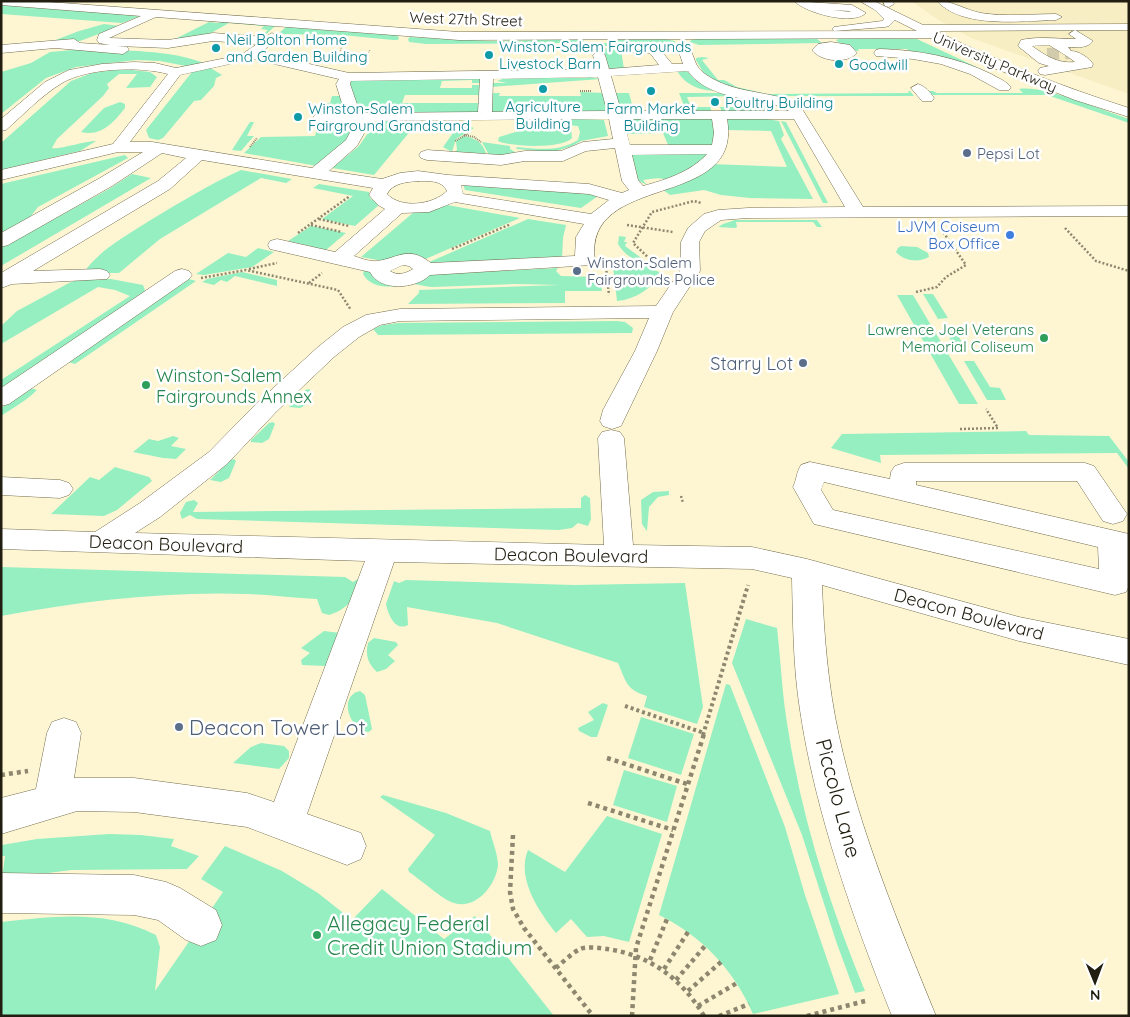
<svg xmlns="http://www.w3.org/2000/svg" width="1130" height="1017" viewBox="0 0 1130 1017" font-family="Quicksand,sans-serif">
<rect width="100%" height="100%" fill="#fef6d3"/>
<polygon fill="#f7eec3" points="911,1 1129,1 1129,94 971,38 937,19"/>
<g fill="#95efc1">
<polygon points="1,4 145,14 122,23 1,14"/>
<polygon points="225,20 273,24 275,26 262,38 252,37 260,37 268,30 261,29 264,26 229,23 211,33 216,34 214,35 174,42 146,43 153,39 171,41 209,22 218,23"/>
<polygon points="104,24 120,26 80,41 53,41 79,31"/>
<polygon points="291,26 395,35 399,37 398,40 393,40 342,35 278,34 286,27"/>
<polygon points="410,37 492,41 584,39 583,43 590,43 590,46 563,43 426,44 409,42 408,39"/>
<polygon points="816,38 822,43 699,45 690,42 691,40 697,39"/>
<polygon points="842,38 917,39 985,71 979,71 909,51 907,49 858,49 859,51 857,51 841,45 836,40"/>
<polygon points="608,39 665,39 675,41 676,46 601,46 603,43 609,43"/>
<polygon points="602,48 621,50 624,69 609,71"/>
<path d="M 84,49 C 124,51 169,49 207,64 L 186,66 L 160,61 L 136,60 L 76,67 L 46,78 L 1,114 L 1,72 L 31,63 L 50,52 Z"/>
<polygon points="702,57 709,58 702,60 718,80 724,80 737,87 767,94 909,93 908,91 910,91 914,96 769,96 725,85 710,78 704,74 696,60 696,58"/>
<polygon points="510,64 557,64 558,67 560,67 561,73 510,69"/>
<polygon points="209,67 222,75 216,78 214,86 201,100 194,101 163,138 158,140 149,138 146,130 192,72"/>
<path d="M 122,69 L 150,72 L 157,77 L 150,87 L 126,88 L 137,74 L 119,74 L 107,84 L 109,88 L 103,96 L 57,139 L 52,148 C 59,150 84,141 96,141 L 80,151 L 1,170 L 1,143 L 71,81 L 92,73 Z"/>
<path d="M 684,69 L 700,82 L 719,91 C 702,91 687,87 677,71 Z"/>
<polygon points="478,77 481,78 481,83 472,83 472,80 442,81 440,88 472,88 472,85 481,85 481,95 405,95 402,103 481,103 481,112 475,114 370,115 361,112 348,84 352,80 363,78"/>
<polygon points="589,77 601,79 491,87 491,83 507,83 497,81 505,78 586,78"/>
<path d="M 1019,89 C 1046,85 1101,110 1129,119 L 1129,123 L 1047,95 L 930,95 L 928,91 L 933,91 L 937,93 L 1023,93 Z"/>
<polygon points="580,92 605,93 609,112 492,113 491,93 500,93 499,96 581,96"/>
<polygon points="614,93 629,93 633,108 637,109 638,112 618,112"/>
<polygon points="679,93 728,93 775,110 722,112 720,107 743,107 738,96 687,97 691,107 710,107 712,112 677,112 675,108 685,108"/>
<polygon points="332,96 340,96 346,114 323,116 326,103 330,103"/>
<path d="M 120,102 L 125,104 L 125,108 C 114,122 101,137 81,132 L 104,108 Z"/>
<polygon points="754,117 779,121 784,135 781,139 813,199 750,198 721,195 704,190 670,195 662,189 711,164 787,167 771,131 727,130 725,118"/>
<path d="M 552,118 L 604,120 L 608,136 L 581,141 L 572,146 L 553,152 L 516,149 L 517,147 C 538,149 559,152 578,140 L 580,132 L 578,126 L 551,124 Z"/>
<polygon points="627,118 713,118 716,125 713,147 669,147 663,133 625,134 622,120"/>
<polygon points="411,119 417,123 374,175 332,168 359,146 375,123 380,121"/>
<polygon points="319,120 339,121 354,126 345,141 317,166 244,153 261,137 315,136"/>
<polygon points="781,121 786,122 828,203 823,203"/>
<polygon points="250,122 254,122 247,136 254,136 241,151 232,150"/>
<polygon points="465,125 474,128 456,139 452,152 443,147 458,126"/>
<path d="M 520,126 L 567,127 L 571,128 L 572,138 C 563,149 510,147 498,141 L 499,137 L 519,131 Z"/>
<path d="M 464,136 C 475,138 483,142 486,154 L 455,152 L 457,150 L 456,141 Z"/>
<polygon points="482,142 510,146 510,149 515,152 506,156 489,155"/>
<path d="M 634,153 L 708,153 C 695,167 680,175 662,181 L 664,179 C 657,177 650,179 643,180 L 647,185 L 637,180 L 630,155 Z"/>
<polygon points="125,155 128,158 38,207 27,221 1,235 1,184"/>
<path d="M 241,170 L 292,179 L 286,183 L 261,178 L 160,239 L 119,273 L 83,273 C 102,248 123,238 149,221 C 179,203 208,185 241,170 Z"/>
<polygon points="132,174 151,178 1,266 1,248 109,189"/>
<polygon points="319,184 369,192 370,198 379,205 355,226 322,219 353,196 313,188"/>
<polygon points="463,184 598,194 598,196 581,208 465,190"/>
<polygon points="447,205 520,218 421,261 383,261 361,257 414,212"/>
<polygon points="528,219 566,225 563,238 562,259 427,263"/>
<polygon points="735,220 817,220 822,227 817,227 813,222 736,222 737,227 735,228 718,227 723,224"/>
<polygon points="311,226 346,233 326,250 288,241"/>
<path d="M 619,236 L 626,237 L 624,242 L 627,242 L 625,246 L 644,260 L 649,268 L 662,273 C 651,289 636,299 617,301 L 613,266 L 645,264 L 645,261 C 633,261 624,254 618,244 Z"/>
<path d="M 901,246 L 917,247 L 928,253 L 929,257 C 918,263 904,261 896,252 L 898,248 Z"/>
<polygon points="258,248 274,252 252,267 204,275 196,274 228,253 246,257"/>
<path d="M 558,268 L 556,271 L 561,276 L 600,277 L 602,291 L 565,291 L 565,303 L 408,304 L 419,293 L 419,290 L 561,285 L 515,284 L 432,287 C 426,287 417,284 414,284 C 397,286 373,292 363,274 L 364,270 L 371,271 L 379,277 Z"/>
<polygon points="242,272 277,280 277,286 235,276 227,282 221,280 214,285 202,282 207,279"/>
<polygon points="111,279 143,285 146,293 1,390 1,380 130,296 115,290 98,287 1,344 1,326 17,311 69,283 77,280"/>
<polygon points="189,279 196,281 75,364 68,362"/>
<polygon points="923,294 933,294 948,318 938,319"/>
<polygon points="897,295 913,295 978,404 959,404"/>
<polygon points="617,321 625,322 633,328 632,333 378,335 373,329 383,325 398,323"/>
<polygon points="943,327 953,327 966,349 956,349"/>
<polygon points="964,361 974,361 990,387 1000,388 1006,400 987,400"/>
<path d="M 31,388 L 37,390 C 26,401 14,407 1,416 L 1,408 Z"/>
<polygon points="309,389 311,391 306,405 300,408 289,407 305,390"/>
<polygon points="273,422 275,424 269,439 262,443 251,442 251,440 269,423"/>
<polygon points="1026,431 1029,435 1109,436 1129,462 1129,469 1117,453 880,455 881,463 831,448 842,434"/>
<polygon points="173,436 179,438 171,446 186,449 176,459 163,458 133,452 149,439 158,441"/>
<polygon points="234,459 236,461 229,478 221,482 210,480 230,460"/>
<polygon points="115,467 149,477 152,481 117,510 104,516 51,514 90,477 99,480"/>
<polygon points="669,491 669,495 658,497 649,507 647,531 642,524 641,500 653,492"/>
<polygon points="585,495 590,498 591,519 588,526 578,523 572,528 559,530 197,519 190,515 182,519 180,513 186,502 194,500 198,503 193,512 581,508 581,498"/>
<path d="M 1,567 L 345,577 L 353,582 L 358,579 C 360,596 345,611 329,615 L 322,613 L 317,599 C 294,598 271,595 248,594 C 166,591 82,601 1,616 Z"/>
<path d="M 406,580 L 574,585 L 685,583 L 703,707 L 697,724 L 644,707 L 647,696 C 626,690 626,681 618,663 L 497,623 L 407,607 L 408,625 C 395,632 388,614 386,604 L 394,581 L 399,583 Z"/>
<path d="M 746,619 L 777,628 C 781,662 782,696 788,729 C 802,820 830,906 865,991 L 855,993 L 836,941 L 802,835 L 732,663 Z"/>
<polygon points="324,631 340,633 325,666 302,665 301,660 310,653 301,648"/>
<path d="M 374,638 L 396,642 L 398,645 L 388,655 L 395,661 L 386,669 L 377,672 C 368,664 365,655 368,643 Z"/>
<path d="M 726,684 L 730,685 L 785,827 L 805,895 L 839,994 L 753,1014 C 734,970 702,936 659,915 Z"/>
<path d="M 360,691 L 365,695 L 372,729 L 369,732 C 350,731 337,696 360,691 Z"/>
<polygon points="603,703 608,705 607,708 597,737 591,737 579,731 578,728 594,720 588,712"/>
<polygon points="641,717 694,734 681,775 628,758"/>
<polygon points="261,743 284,746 289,751 289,758 279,769 233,763 251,747"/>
<polygon points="624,770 677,786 667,822 613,805"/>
<path d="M 383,795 L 446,813 L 490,831 C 492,841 498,854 498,865 C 496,886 475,910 454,903 C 443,900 420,879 409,872 L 408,869 L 435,835 L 380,797 Z"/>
<path d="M 607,816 L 662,834 L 629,942 L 604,936 L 587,937 L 571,919 L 556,933 C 539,912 516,878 528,850 L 565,872 Z"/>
<polygon points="109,834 141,835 174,839 171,846 199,856 187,869 71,870 2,879 5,856 2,856 2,845 37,839"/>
<path d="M 225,846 L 282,871 L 318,893 L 352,920 L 382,889 L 444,939 L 475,916 L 554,1016 L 1,1016 L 1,922 C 55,916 106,909 156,935 L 160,947 L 155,991 L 223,892 L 201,879 Z"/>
</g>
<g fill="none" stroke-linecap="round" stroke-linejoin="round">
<polyline stroke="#d2cbac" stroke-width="12" stroke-dasharray="12 6" stroke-linecap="butt" points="1047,54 1071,53"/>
<g stroke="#736d4e" stroke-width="1">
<g id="minor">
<path d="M 1,1 L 35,1 L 459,32 L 931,31 L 935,32 L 937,35 L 935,38 L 459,40 L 156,17 L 109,38 L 168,40 L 213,33 L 265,37 L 272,33 L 278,37 L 261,53 L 349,73 L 596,69 L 593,55 L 599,51 L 605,55 L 609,69 L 659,65 L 650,53 L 618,51 L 616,48 L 618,45 L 622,44 L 658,47 L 672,64 L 683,64 L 678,49 L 684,45 C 693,48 693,60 698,67 C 701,72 708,76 713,79 C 740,94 772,91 799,104 L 863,207 L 1129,206 L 1129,216 L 748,218 L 721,220 L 705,231 L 699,242 L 700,271 L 673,312 L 657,351 L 621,426 L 612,429 L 603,426 L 600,421 L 603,410 L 635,351 L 649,318 L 400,321 L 380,325 L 359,337 L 334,357 L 276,412 L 227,464 L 160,517 L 135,533 L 604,545 L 598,438 L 602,432 L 611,430 L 620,432 L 624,438 L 633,545 L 752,547 L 807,559 L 1019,617 L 1129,639 L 1129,665 L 1019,641 L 822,585 C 824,636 828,686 839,736 C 860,832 899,925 936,1016 L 892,1016 C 854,921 815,812 800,710 C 793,666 793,622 792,578 L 752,569 L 394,562 L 307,814 L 361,833 L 366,846 L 361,859 L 347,865 L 247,827 L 134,812 L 77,811 L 1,834 L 1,798 L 36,789 L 47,733 L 52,722 L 64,718 L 76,722 L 81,733 L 74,778 L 134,778 L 247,793 L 274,802 L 365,561 L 1,549 L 1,529 L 95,532 L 140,503 L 209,452 L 258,402 L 318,347 L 343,327 L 366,315 L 400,309 L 656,306 L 680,271 L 681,242 L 688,228 L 704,214 L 718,210 L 748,208 L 845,207 L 794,119 L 727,119 C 744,212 582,170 595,261 L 592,265 L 430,275 C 416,289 380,292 370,272 L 270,249 L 268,245 L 270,241 L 277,239 L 335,252 L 385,209 L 378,205 L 369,195 L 373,188 L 202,160 L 170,189 L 33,271 L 100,269 L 107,271 L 110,275 L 107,279 L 12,284 L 1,288 L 1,273 L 158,181 L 186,158 L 162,153 L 112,186 L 8,245 L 1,247 L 1,233 L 100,178 L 143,152 L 118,152 L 1,180 L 1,170 L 113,144 L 168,74 C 139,66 88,68 62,83 C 41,96 24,114 6,130 L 1,131 L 1,119 L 45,82 L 69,70 L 102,64 L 134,62 L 155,63 L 176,68 L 241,55 L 257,44 L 213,41 L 168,48 L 117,46 L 127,47 L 129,50 L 123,54 L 55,48 L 1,53 L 1,45 L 74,39 L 80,43 L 110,45 L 99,43 L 97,40 L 99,34 L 141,16 L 1,5 ZM 253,59 L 339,79 L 336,84 L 345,113 L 315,115 L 313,118 L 315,121 L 320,122 L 356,121 L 346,140 L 312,168 L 152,142 L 130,142 L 180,75 ZM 688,71 C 703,93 735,97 759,102 C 769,104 780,105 789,111 L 621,111 L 611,76 ZM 598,77 L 607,111 L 492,112 L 493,79 ZM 480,79 L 478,112 L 360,113 L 350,84 L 351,81 ZM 609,119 L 613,139 L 583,142 L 561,151 L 525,151 L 501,155 L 427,150 L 421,152 L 419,155 L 421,158 L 427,160 L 501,165 L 525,161 L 563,161 L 586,151 L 615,148 L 622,181 L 629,190 L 622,193 L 589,184 L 448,175 L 418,171 L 400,173 L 382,179 L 329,171 L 357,146 L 371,121 ZM 623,119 L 712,119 L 714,133 L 712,145 L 630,145 ZM 707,154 C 691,172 665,180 643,186 L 638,180 L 632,155 ZM 418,181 C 429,181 442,180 447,191 C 433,205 401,209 387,194 C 393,183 406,182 418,181 ZM 461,185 L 589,194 L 609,200 L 591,214 L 463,194 ZM 455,202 L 584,224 L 576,237 L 575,256 L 431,263 C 408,245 399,258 377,261 C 370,262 360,258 354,256 L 402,213 L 429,212 ZM 403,265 L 409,266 L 413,269 C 405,274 397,276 390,271 Z"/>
<path d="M 794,1 L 852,5 L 866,13 C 852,26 806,13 794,1 ZM 832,10 L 849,11 L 851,12 Z"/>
<polygon points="883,1 893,1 894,4 889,7 885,6"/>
<path d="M 937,1 C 954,1 965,10 981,13 C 1006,17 1031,14 1056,14 L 1062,17 L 1056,20 C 1022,21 962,29 937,1 Z"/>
<path d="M 1075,30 L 1093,41 C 1087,49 1077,47 1068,47 L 1071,51 C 1079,51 1089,58 1093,64 L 1092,67 L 1045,75 L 1040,74 L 1038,71 L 1040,68 L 1049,66 L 1039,63 L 1018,46 L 1021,40 C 1039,36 1057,39 1076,39 L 1069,34 ZM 1049,45 C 1059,51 1066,55 1075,62 C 1058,64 1046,56 1032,46 Z"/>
<path d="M 831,42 L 850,45 L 857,53 C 847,64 821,62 812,50 L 818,44 Z"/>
<path d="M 880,49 C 919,50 956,57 991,74 C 998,78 1006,81 1011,87 L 1009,90 L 999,90 L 970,74 L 941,64 L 913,59 L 876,56 L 874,53 L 876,50 Z"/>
<path d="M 918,84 C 925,86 930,92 934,98 L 932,101 L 922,101 L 911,88 Z"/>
<polygon points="182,269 189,271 192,275 189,279 9,404 1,406 1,388 175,271"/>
<path d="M 810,462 L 890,479 L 891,472 L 895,466 L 904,463 L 1085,463 L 1094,466 L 1127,514 L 1123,521 L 1113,524 L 1103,521 L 1077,481 L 916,481 L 916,485 L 1129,534 L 1129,586 L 1126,592 L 1115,595 L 814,524 L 793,487 C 797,479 796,473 801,465 ZM 824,482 L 1098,547 L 1099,569 L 833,510 L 821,490 Z"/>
<polygon points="1,477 60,480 69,483 73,489 69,495 60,498 1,495"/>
<polygon points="1,873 134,875 166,882 180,888 216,910 222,925 216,940 201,946 186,940 158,920 134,915 1,913"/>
</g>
</g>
<g stroke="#736d4e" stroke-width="1">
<path id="major" d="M 860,1 L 874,1 L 923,25 L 1129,24 L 1129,30 L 936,31 C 999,62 1063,87 1129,108 L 1129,117 L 1075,100 L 981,63 L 895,20 L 889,26 L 885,27 L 834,31 L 832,29 L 834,27 L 882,21 L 884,19 L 875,10 Z"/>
</g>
<g stroke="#8d876f" stroke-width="1" stroke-dasharray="1 1" stroke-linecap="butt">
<polyline points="335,42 334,45 342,45 338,60"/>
<polyline points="363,61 370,50"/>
</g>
<g stroke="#8d876f" stroke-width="2" stroke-dasharray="1 1" stroke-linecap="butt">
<polyline points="580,91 591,91"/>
<polyline points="464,135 474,137 481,142"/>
<polyline points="455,141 469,133"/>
<polyline points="250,147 257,138"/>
</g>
<g stroke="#8d876f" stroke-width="2.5" stroke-dasharray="2 2" stroke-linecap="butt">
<polyline points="319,219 349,226"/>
<polyline points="311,225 342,232"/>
<polyline points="627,225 673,232"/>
<polyline points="1065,228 1096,261 1129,271"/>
<polyline points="298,233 350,196"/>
<polyline points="452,249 511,224"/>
<polyline points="606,267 609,295"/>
<polyline points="249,269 277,263"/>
<polyline points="667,269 655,264 633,243 652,212 694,201 701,203"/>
<polyline points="201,278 246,270 338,290 351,310"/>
<polyline points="309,283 322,273"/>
<polyline points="916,292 937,287 946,277 966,265 941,229"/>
<polyline points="960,429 998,428 986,409"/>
<polyline points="681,496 683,503"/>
</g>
<g stroke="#8d876f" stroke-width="4" stroke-dasharray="3 3" stroke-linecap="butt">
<polyline points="625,706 704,733"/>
<polyline points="703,735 748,585"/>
</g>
<g stroke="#8d876f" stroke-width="4.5" stroke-dasharray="4 4" stroke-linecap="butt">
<polyline points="607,758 687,784"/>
<polyline points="1,775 28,771"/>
<polyline points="588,803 673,830"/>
<polyline points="513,835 510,892 513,909 524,928 593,1016"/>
<polyline points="650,960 667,919"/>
<path d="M 556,968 C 563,962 572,953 580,949 C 586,946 600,948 607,949 C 650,955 682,979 704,1016"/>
<polyline points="664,969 688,932"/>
<polyline points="676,980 705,946"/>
<polyline points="688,991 721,962"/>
<polyline points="698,1006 737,983"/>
<polyline points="632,1016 636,948 704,734"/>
<polyline points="719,1016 749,1004"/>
<polyline points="807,1016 869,1000"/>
</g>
<use href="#minor" fill="#fff" fill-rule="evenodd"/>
<use href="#major" fill="#fff" fill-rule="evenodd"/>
</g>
<g fill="#0f9aa8" stroke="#fff" stroke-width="2">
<circle cx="216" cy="48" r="5"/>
<circle cx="489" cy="55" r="5"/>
<circle cx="839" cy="64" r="5"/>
<circle cx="543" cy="89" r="5"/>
<circle cx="651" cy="91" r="5"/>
<circle cx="715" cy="102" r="5"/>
<circle cx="298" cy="117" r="5"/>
</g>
<g fill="#5c6f8a" stroke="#fff" stroke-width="2">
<circle cx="967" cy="153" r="5"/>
<circle cx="577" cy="271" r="5"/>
<circle cx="803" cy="363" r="5"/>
<circle cx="179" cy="727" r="5"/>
</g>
<circle fill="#3f7fe0" stroke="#fff" stroke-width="2" cx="1010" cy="235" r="5"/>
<g fill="#2e9e5b" stroke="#fff" stroke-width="2">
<circle cx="1044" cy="338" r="5"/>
<circle cx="146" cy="385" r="5"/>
<circle cx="317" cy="935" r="5"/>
</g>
<g text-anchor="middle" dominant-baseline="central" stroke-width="5" stroke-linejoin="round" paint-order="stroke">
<g font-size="15" fill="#211e11" stroke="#fff">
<text transform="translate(466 19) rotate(2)">West 27th Street</text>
<text transform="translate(995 62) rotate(23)">University Parkway</text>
</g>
<g font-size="15" fill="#0d838f" stroke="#fff" text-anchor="start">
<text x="226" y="39">Neil Bolton Home<tspan x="226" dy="17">and Garden Building</tspan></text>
<text x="499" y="46">Winston-Salem Fairgrounds<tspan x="499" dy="17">Livestock Barn</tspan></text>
<text x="849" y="64">Goodwill</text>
<text x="725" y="102">Poultry Building</text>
<text x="543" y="106" text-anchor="middle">Agriculture<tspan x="543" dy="17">Building</tspan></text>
<text x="308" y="108">Winston-Salem<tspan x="308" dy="17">Fairground Grandstand</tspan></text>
<text x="651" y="108" text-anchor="middle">Farm Market<tspan x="651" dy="17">Building</tspan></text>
</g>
<g font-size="15" fill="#4e5e75" stroke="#fff" text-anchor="start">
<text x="977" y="153">Pepsi Lot</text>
<text x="587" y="262">Winston-Salem<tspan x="587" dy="17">Fairgrounds Police</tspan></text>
</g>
<g font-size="15" fill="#366cbe" stroke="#fff" text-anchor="end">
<text x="1000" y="226">LJVM Coiseum<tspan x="1000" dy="17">Box Office</tspan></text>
</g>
<g font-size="15" fill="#27864d" stroke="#fff" text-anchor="end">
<text x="1034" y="329">Lawrence Joel Veterans<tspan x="1034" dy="17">Memorial Coliseum</tspan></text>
</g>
<g font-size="18" fill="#4e5e75" stroke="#fff" text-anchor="end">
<text x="793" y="363">Starry Lot</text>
</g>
<g font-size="18" fill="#27864d" stroke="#fff" text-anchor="start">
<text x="156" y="375">Winston-Salem<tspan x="156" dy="21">Fairgrounds Annex</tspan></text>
</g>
<g font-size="18" fill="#211e11" stroke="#fff">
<text transform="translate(166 544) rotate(2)">Deacon Boulevard</text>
<text transform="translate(571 555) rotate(1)">Deacon Boulevard</text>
<text transform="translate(969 614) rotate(15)">Deacon Boulevard</text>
</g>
<g font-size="21" fill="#4e5e75" stroke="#fff" text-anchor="start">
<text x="189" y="727">Deacon Tower Lot</text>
</g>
<g font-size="21" fill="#211e11" stroke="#fff">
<text transform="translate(839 798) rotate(75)">Piccolo Lane</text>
</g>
<g font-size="21" fill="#27864d" stroke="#fff" text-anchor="start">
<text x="327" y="923">Allegacy Federal<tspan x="327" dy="24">Credit Union Stadium</tspan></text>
</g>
</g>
<rect width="1130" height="1017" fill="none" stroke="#211e11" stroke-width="5"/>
<g transform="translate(1095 982) rotate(179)" stroke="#ffffff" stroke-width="4" paint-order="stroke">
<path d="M0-4L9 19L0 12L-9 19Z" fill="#211e11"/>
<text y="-8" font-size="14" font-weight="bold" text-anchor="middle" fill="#211e11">N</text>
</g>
</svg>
